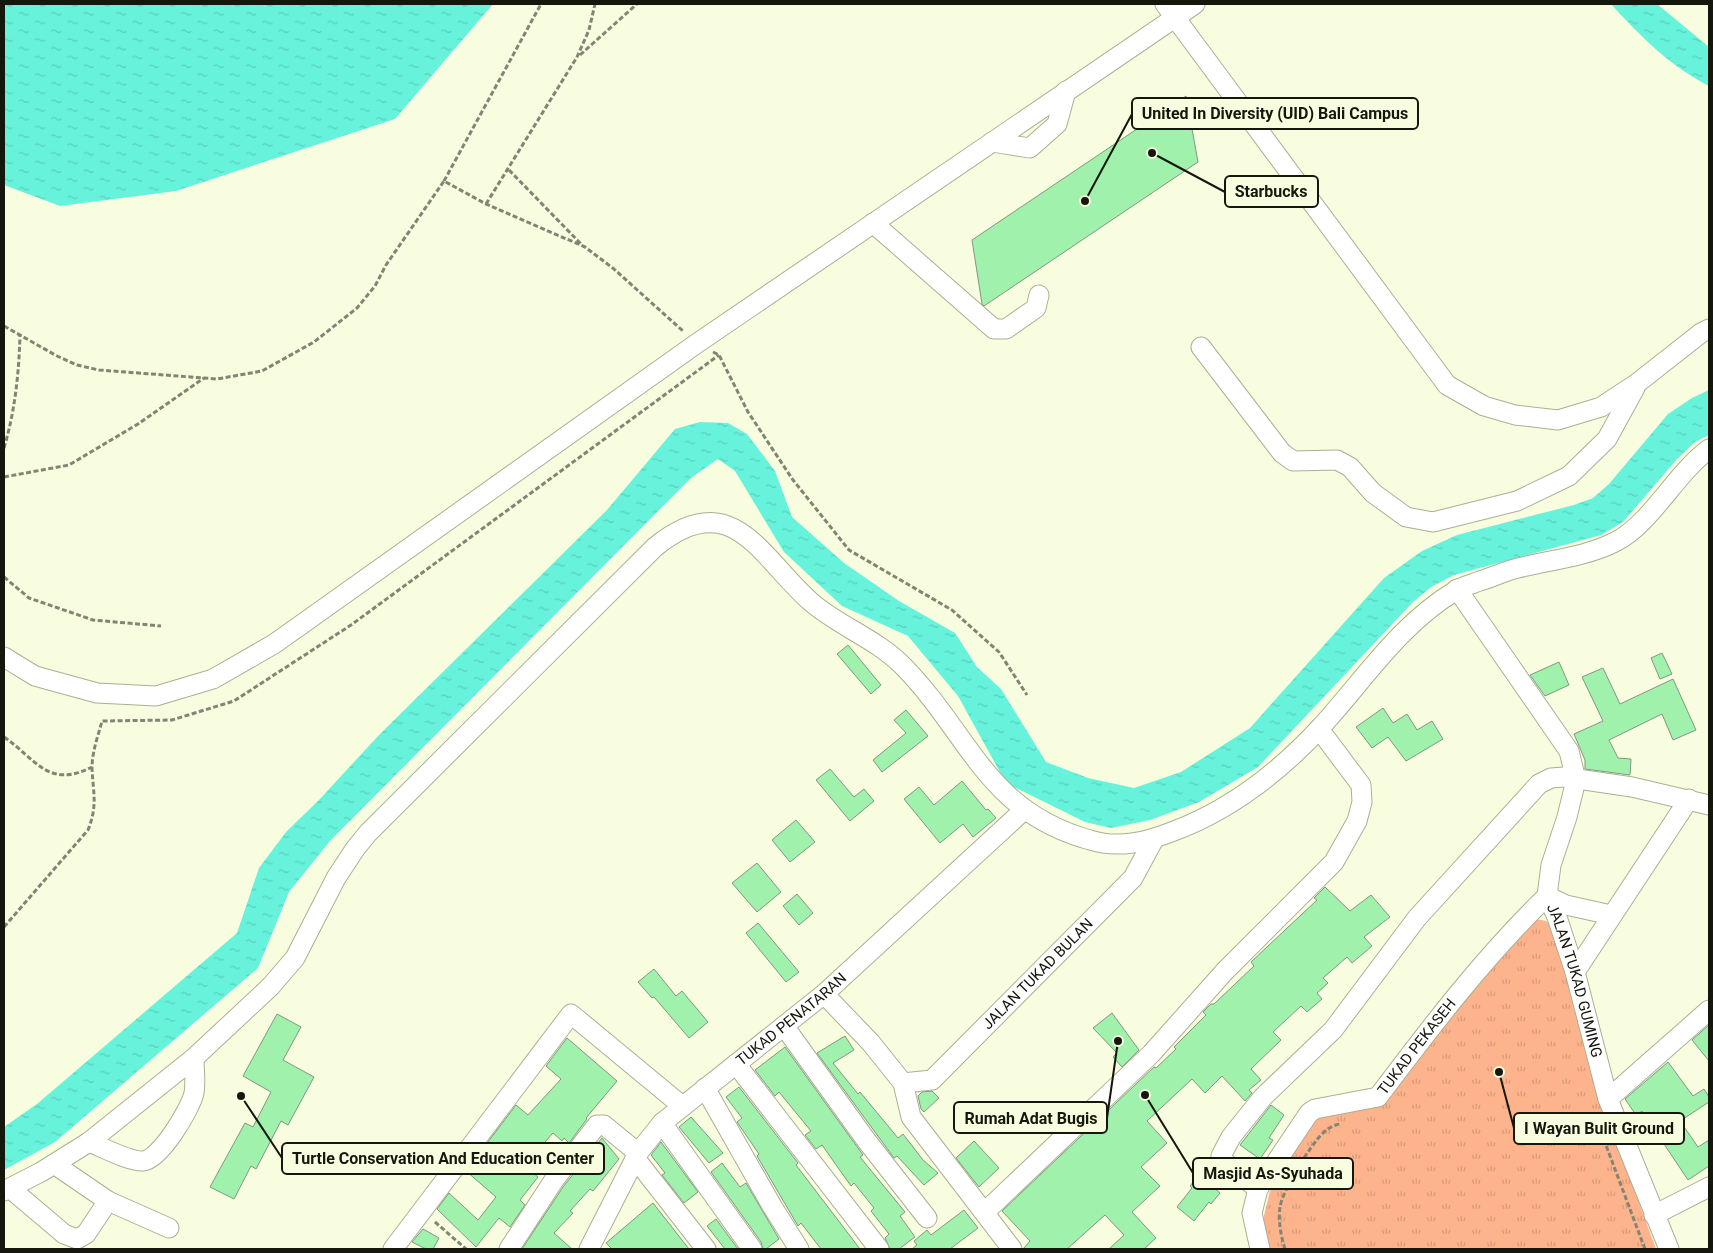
<svg xmlns="http://www.w3.org/2000/svg" width="1713" height="1253" viewBox="0 0 1713 1253" font-family="Roboto,sans-serif">
<defs>
<pattern id="park-tufts" width="24" height="20" patternUnits="userSpaceOnUse" patternTransform="scale(1.25)"><rect width="24" height="20" fill="#fdb38c"/><path d="M3 7l-1-3M5 7V3M7 7l1-3M15 17l-1-3M17 17v-4M19 17l1-3" fill="none" stroke="#d89978"/></pattern>
<pattern id="water-ripples" width="26" height="14" patternUnits="userSpaceOnUse" patternTransform="scale(1.25)"><rect width="26" height="14" fill="#67f2dc"/><path d="M2 4q2-2 4 0t4 0M15 11q2-2 4 0t4 0" fill="none" stroke="#58cfbc"/></pattern>
</defs>
<rect width="100%" height="100%" fill="#f8fde0"/>
<polygon fill="url(#park-tufts)" points="1536,919 1546,921 1553,926 1601,1099 1656,1249 1270,1249 1262,1224 1270,1191 1315,1119 1378,1106 1426,1045 1529,922"/>
<g fill="url(#water-ripples)">
<polygon points="4,4 493,4 395,119 176,191 60,206 4,185"/>
<path d="M 1611,4 L 1657,4 L 1709,47 L 1709,86 C 1671,67 1640,36 1611,4 Z"/>
<polygon points="1709,390 1709,435 1695,442 1677,459 1623,522 1601,535 1454,575 1431,587 1413,602 1258,767 1199,802 1150,820 1111,828 1085,822 1006,783 958,696 908,636 842,606 784,552 735,471 718,459 691,478 330,841 289,892 258,968 55,1142 4,1170 4,1127 37,1104 237,933 259,868 286,832 319,800 379,735 607,510 675,429 700,422 728,423 747,434 775,471 792,517 844,563 899,601 955,633 977,667 1001,689 1046,762 1088,778 1134,788 1181,772 1250,728 1384,578 1422,551 1457,535 1574,505 1593,498 1609,484 1668,414 1692,398"/>
</g>
<g fill="#9ff1ab" stroke="#819784">
<polygon points="1186,96 1198,162 984,306 982,304 972,240"/>
<polygon points="848,645 881,685 871,694 837,654"/>
<polygon points="1662,653 1672,674 1660,679 1651,658"/>
<polygon points="1559,662 1569,685 1545,696 1530,675"/>
<polygon points="1603,668 1620,704 1673,679 1696,730 1673,740 1662,714 1609,740 1618,758 1631,759 1630,775 1585,769 1585,760 1574,734 1603,721 1582,677"/>
<polygon points="1383,708 1393,723 1407,714 1417,730 1432,721 1443,739 1406,761 1388,737 1372,748 1356,727"/>
<polygon points="906,710 928,736 882,772 873,760 906,733 894,720"/>
<polygon points="830,769 854,797 864,789 874,801 850,821 816,780"/>
<polygon points="962,781 986,810 988,809 996,818 973,837 963,824 940,843 904,799 919,787 934,805"/>
<polygon points="796,820 815,842 790,862 772,840"/>
<polygon points="757,863 781,892 757,912 732,883"/>
<polygon points="1325,887 1350,911 1371,895 1390,917 1364,937 1372,946 1352,963 1347,957 1323,978 1328,983 1317,993 1322,999 1307,1012 1301,1006 1273,1032 1281,1040 1251,1069 1261,1080 1249,1090 1252,1093 1245,1101 1222,1076 1205,1093 1192,1079 1147,1121 1167,1143 1141,1167 1160,1186 1132,1212 1156,1238 1144,1249 1109,1249 1124,1235 1105,1215 1067,1249 1023,1249 1030,1241 1002,1211 1154,1067 1156,1068 1176,1049 1174,1047 1206,1015 1203,1012 1211,1004 1214,1004 1254,966 1251,962 1317,900 1314,898"/>
<polygon points="797,894 813,913 799,925 783,906"/>
<polygon points="758,923 799,972 786,982 746,933"/>
<polygon points="654,969 676,996 682,991 708,1022 689,1038 654,997 652,998 638,982"/>
<polygon points="1112,1013 1139,1050 1122,1067 1113,1057 1117,1053 1093,1028"/>
<polygon points="277,1014 301,1027 283,1060 314,1077 288,1125 281,1121 256,1169 251,1166 234,1199 210,1187 245,1123 253,1127 271,1092 243,1076"/>
<polygon points="1709,1025 1709,1061 1692,1040"/>
<polygon points="845,1036 854,1050 833,1063 858,1094 860,1092 898,1138 903,1134 923,1160 938,1173 924,1185 897,1156 894,1158 817,1053"/>
<polygon points="567,1038 617,1081 586,1118 587,1119 569,1143 564,1138 562,1141 553,1133 524,1165 538,1177 520,1200 525,1205 510,1227 499,1218 476,1247 437,1209 449,1193 478,1220 496,1197 466,1171 516,1105 528,1115 561,1079 546,1066"/>
<polygon points="785,1047 863,1155 860,1157 905,1212 900,1216 915,1237 899,1249 890,1249 885,1238 889,1234 871,1211 874,1208 854,1183 851,1186 822,1145 816,1149 805,1135 811,1131 779,1092 775,1096 755,1070"/>
<polygon points="1668,1062 1693,1096 1704,1089 1709,1097 1709,1102 1680,1121 1698,1147 1709,1140 1709,1166 1688,1180 1642,1111 1636,1115 1625,1099"/>
<polygon points="739,1087 798,1163 796,1165 860,1249 821,1249 801,1223 798,1226 757,1156 759,1154 737,1122 742,1118 726,1097"/>
<polygon points="932,1091 939,1098 924,1112 921,1109 918,1096 922,1092"/>
<polygon points="1271,1105 1284,1115 1269,1138 1273,1140 1260,1159 1240,1145"/>
<polygon points="691,1117 723,1153 709,1163 679,1127"/>
<polygon points="602,1138 619,1159 593,1191 590,1189 570,1211 573,1213 554,1233 572,1249 522,1249 563,1187"/>
<polygon points="974,1141 999,1168 979,1187 956,1158"/>
<polygon points="661,1142 698,1192 684,1203 662,1175 665,1173 651,1155"/>
<polygon points="722,1163 740,1187 746,1183 779,1239 766,1249 763,1249 761,1242 711,1172"/>
<polygon points="1199,1175 1220,1193 1211,1204 1209,1202 1194,1221 1177,1207 1192,1188 1190,1186"/>
<polygon points="653,1203 689,1249 612,1249 606,1243"/>
<polygon points="964,1210 978,1228 950,1249 912,1249 917,1245 914,1241 927,1230 931,1235"/>
<polygon points="716,1219 738,1249 725,1249 707,1226"/>
<polygon points="423,1229 439,1238 433,1249 426,1249 412,1242"/>
</g>
<g fill="none" stroke-linecap="round" stroke-linejoin="round">
<g stroke="#abaf94" stroke-width="21">
<g id="minor">
<polyline points="1165,4 1447,385 1484,406 1515,415 1558,420 1601,407 1636,384 1701,333 1709,329"/>
<polyline points="992,142 1030,148 1057,124 1066,91"/>
<polyline points="873,223 994,329 1006,329 1036,308 1039,295"/>
<polyline points="1201,347 1282,453 1293,461 1337,460 1350,467 1373,493 1406,517 1433,522 1517,501 1569,476 1607,439 1635,388"/>
<path id="s1" d="M 1457,589 L 1569,751 L 1576,780 L 1567,817 L 1551,865 L 1547,896 L 1557,917 L 1575,972 L 1608,1099 L 1669,1249"/>
<polyline points="4,657 35,676 97,693 156,696 213,679 274,644 696,344 1195,4"/>
<polyline points="1575,972 1689,799"/>
<polyline points="824,994 871,1043 903,1083 911,1117 1012,1249"/>
<polyline points="784,1026 866,1140 927,1218"/>
<polyline points="736,1064 879,1249"/>
<path id="s2" d="M 903,1083 L 932,1080 L 1133,878 L 1154,839"/>
<polyline points="705,1088 772,1206 799,1249"/>
<polyline points="1608,1099 1709,1010"/>
<polyline points="662,1123 752,1249"/>
<path d="M 89,1142 C 102,1147 130,1162 143,1161 C 160,1160 191,1108 194,1093 C 196,1082 194,1069 194,1058"/>
<polyline points="635,1158 706,1249"/>
<polyline points="54,1164 108,1201 169,1228"/>
<polyline points="11,1189 64,1234 77,1239 86,1234 108,1201"/>
<polyline points="1258,1189 1222,1160 1221,1156 1231,1137 1263,1097 1333,1030 1417,918 1539,784 1551,778 1564,777 1632,787 1709,805"/>
<path d="M 4,1191 L 41,1172 L 89,1142 L 194,1058 L 271,986 L 295,958 L 336,878 L 355,849 L 368,833 L 655,547 C 732,484 760,557 811,602 C 840,627 877,639 904,667 C 971,736 986,811 1090,840 C 1119,849 1146,842 1174,831 C 1230,810 1280,771 1320,728 C 1364,680 1399,625 1455,591 C 1463,586 1472,584 1480,581 C 1493,577 1505,571 1518,568 C 1550,560 1585,557 1615,542 C 1651,524 1675,474 1709,449"/>
<polyline points="985,1212 1151,1054 1225,971 1334,862 1357,821 1362,802 1361,785 1319,729"/>
<polyline points="1654,1215 1709,1187"/>
<polyline points="393,1249 571,1014 681,1105"/>
<polyline points="509,1249 554,1180 597,1125 604,1125 638,1153"/>
<path id="s3" d="M 589,1249 L 638,1153 L 662,1123 L 824,994 L 1024,810"/>
<path id="s4" d="M 1260,1249 L 1252,1213 L 1258,1189 L 1309,1113 L 1315,1109 L 1378,1097 C 1430,1028 1484,957 1547,896 L 1566,905 L 1611,915"/>
</g>
</g>
<g stroke="#828572" stroke-width="3" stroke-dasharray="5 2.5" stroke-linecap="butt">
<polyline points="580,55 637,4"/>
<polyline points="509,170 582,245"/>
<polyline points="444,181 541,4"/>
<polyline points="486,204 577,57 589,30 595,4"/>
<polyline points="4,326 57,356 77,365 99,370 217,379 262,371 314,342 357,308 375,286 386,265 444,181 486,204 585,247 614,269 684,332"/>
<polyline points="713,352 719,355 748,412 793,480 849,550 952,610 999,652 1027,695"/>
<path d="M 4,448 C 15,411 19,373 20,335"/>
<polyline points="4,477 69,465 138,424 204,378"/>
<polyline points="4,577 29,598 93,620 161,626"/>
<path d="M 4,737 C 37,760 48,789 92,767"/>
<path d="M 4,927 L 88,830 C 98,805 93,793 92,768 C 92,752 98,736 102,721 L 172,720 L 234,701 L 351,625 L 719,355"/>
<polyline points="1601,1132 1645,1249"/>
<polyline points="435,1222 466,1249"/>
<path d="M 1285,1249 C 1281,1237 1278,1220 1280,1207 C 1282,1191 1311,1144 1323,1133 C 1328,1128 1334,1125 1340,1124"/>
</g>
<use href="#minor" stroke="#fff" stroke-width="19"/>
</g>
<g text-anchor="middle" dominant-baseline="central" stroke-width="4.5" stroke-linejoin="round" paint-order="stroke">
<g font-size="15" fill="#15160c" stroke="#f8fde0">
<text stroke="none"><textPath href="#s2" startOffset="179">JALAN TUKAD BULAN</textPath></text>
<text stroke="none"><textPath href="#s1" startOffset="436">JALAN TUKAD GUMING</textPath></text>
<text stroke="none"><textPath href="#s3" startOffset="312">TUKAD PENATARAN</textPath></text>
<text stroke="none"><textPath href="#s4" startOffset="288">TUKAD PEKASEH</textPath></text>
</g>
</g>
<path fill="none" stroke="#15160c" stroke-width="2" d="M1085 201L1132 114M1152 153L1225 192M1118 1041L1107 1118M1499 1072L1514 1128M241 1096L282 1158M1145 1095L1193 1173"/>
<g fill="#15160c" stroke="#f8fde0" stroke-width="2">
<circle cx="1085" cy="201" r="5"/>
<circle cx="1152" cy="153" r="5"/>
<circle cx="1118" cy="1041" r="5"/>
<circle cx="1499" cy="1072" r="5"/>
<circle cx="241" cy="1096" r="5"/>
<circle cx="1145" cy="1095" r="5"/>
</g>
<g fill="#f8fde0" stroke="#15160c" stroke-width="2">
<rect x="1132" y="98" width="286" height="31" rx="5"/>
<rect x="1225" y="176" width="93" height="31" rx="5"/>
<rect x="954" y="1102" width="153" height="31" rx="5"/>
<rect x="1514" y="1113" width="170" height="31" rx="5"/>
<rect x="282" y="1143" width="322" height="31" rx="5"/>
<rect x="1193" y="1158" width="160" height="31" rx="5"/>
</g>
<g font-size="16" text-anchor="middle" font-weight="bold" fill="#15160c">
<text x="1275" y="119">United In Diversity (UID) Bali Campus</text>
<text x="1271" y="197">Starbucks</text>
<text x="1031" y="1124">Rumah Adat Bugis</text>
<text x="1599" y="1134">I Wayan Bulit Ground</text>
<text x="443" y="1164">Turtle Conservation And Education Center</text>
<text x="1273" y="1179">Masjid As-Syuhada</text>
</g>
<rect width="1713" height="1253" fill="none" stroke="#15160c" stroke-width="10"/>
</svg>
